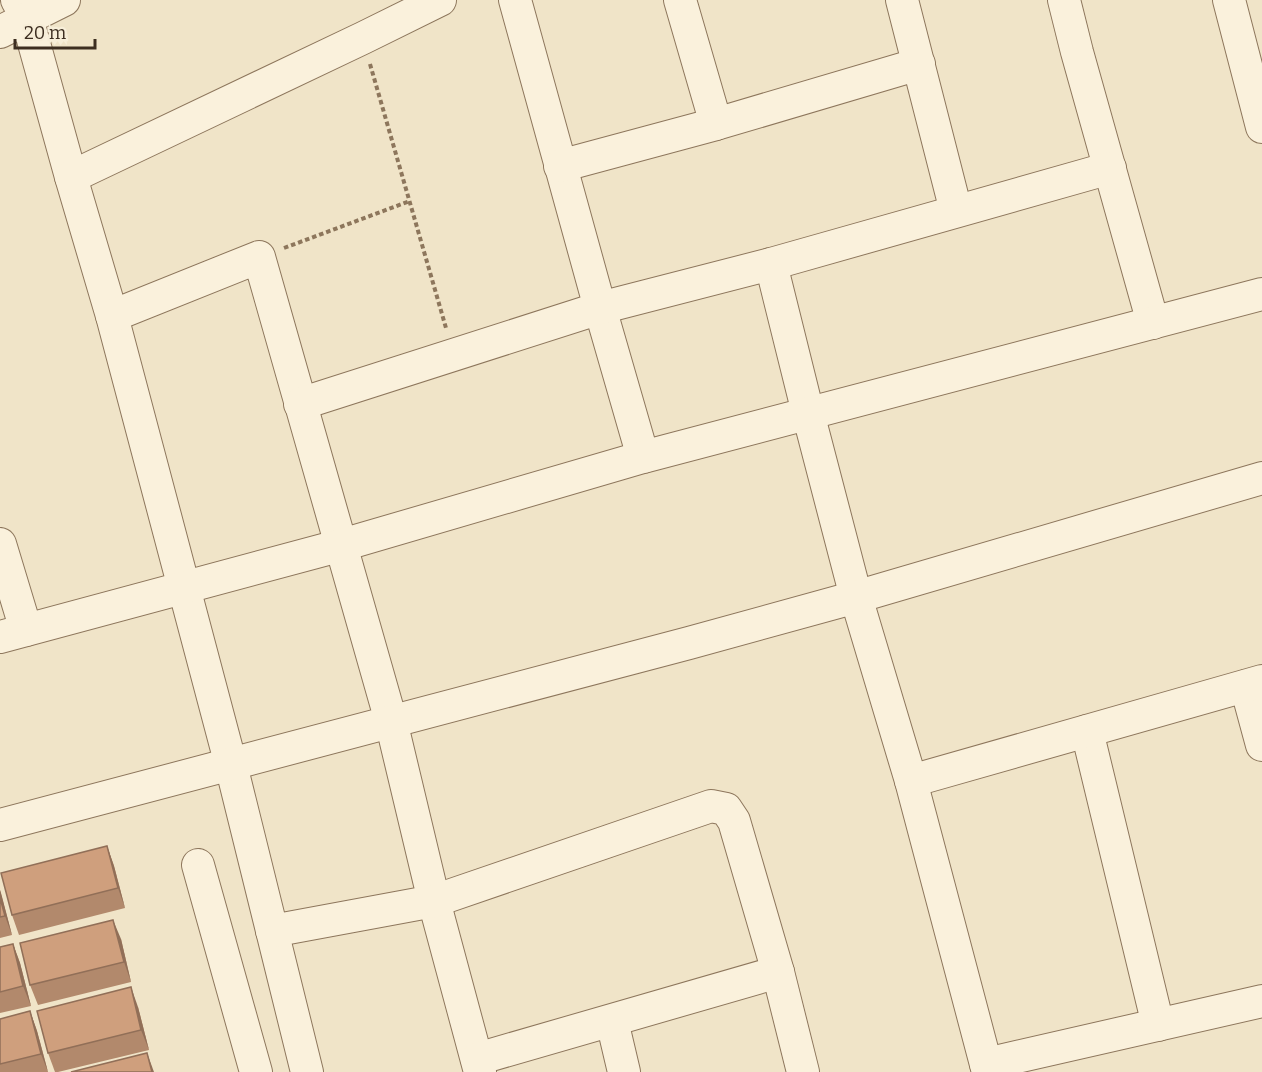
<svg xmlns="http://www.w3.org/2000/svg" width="1262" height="1072" viewBox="0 0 1262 1072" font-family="Bitter,serif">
<rect width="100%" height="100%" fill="#f0e4c8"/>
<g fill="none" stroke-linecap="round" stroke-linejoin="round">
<g stroke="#8d765c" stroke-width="34">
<g id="minor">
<polyline points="17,0 27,18 71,177 112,316 231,765 307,1072"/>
<polyline points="515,0 600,308 643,457"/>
<polyline points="680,0 716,124"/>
<polyline points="902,0 956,211"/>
<polyline points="1064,0 1077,52 1153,323"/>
<polyline points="1229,0 1262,127"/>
<polyline points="0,32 64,0"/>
<polyline points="560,166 716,124 919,64"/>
<polyline points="71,177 363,38 440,0"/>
<polyline points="771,264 808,413 856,597 911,781 988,1072"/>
<polyline points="112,316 259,257 391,721 434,901 480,1072"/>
<polyline points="300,404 600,308 771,264 1110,168"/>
<polyline points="0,544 26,630"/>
<polyline points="0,637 342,545 643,457 1262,294"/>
<polyline points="1246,686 1262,745"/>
<polyline points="1087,731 1158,1025"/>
<polyline points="911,781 1262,681"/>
<polyline points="0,825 689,643 856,597 1262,478"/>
<polyline points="198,865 256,1072"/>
<polyline points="272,931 434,901 711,806 726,809 734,821 778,972 803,1072"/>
<polyline points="612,1021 624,1072"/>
<polyline points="477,1059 778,972"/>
<polyline points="986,1064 1262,1001"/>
</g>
</g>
<g stroke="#8d765c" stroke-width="4" stroke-dasharray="4.5 3" stroke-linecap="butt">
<polyline points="370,64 446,328"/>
<polyline points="284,248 410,201"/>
</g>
<use href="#minor" stroke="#faf1dc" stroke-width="32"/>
</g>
<g fill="#b2896c">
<polygon points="107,846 114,866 125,908 19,935 12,915"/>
<polygon points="0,890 12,935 0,938"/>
<polygon points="121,939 131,982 38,1005 30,985"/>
<polygon points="13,944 20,963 31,1006 0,1013 0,947"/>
<polygon points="138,1007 149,1050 58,1072 55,1072 48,1053"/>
<polygon points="30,1011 37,1031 48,1072 0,1072 0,1019"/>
</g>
<g fill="#916f58">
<polygon points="107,846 114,866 125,908 118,888"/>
<polygon points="0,890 1,893 12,935 5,916 0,898"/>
<polygon points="113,920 121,939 131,982 124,962"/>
<polygon points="13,944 20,963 31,1006 23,986"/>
<polygon points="131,987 138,1007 149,1050 141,1030"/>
<polygon points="30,1011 37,1031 48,1072 41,1054"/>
<polygon points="147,1053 154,1072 152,1072"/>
</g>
<g fill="#cf9f7d" stroke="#916f58" stroke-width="1.5">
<polygon points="107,846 118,888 12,915 1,873"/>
<polygon points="0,898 5,916 0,917"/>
<polygon points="113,920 124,962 30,985 20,943"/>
<polygon points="13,944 23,986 0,992 0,947"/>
<polygon points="131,987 141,1030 48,1053 37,1011"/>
<polygon points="30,1011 41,1054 0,1064 0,1019"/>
<polygon points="147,1053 152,1072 71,1072"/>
</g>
<path d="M15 39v9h80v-9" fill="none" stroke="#3d2e20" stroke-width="3"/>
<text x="24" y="39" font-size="18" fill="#3d2e20" stroke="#f7eed8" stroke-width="4.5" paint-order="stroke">20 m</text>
</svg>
